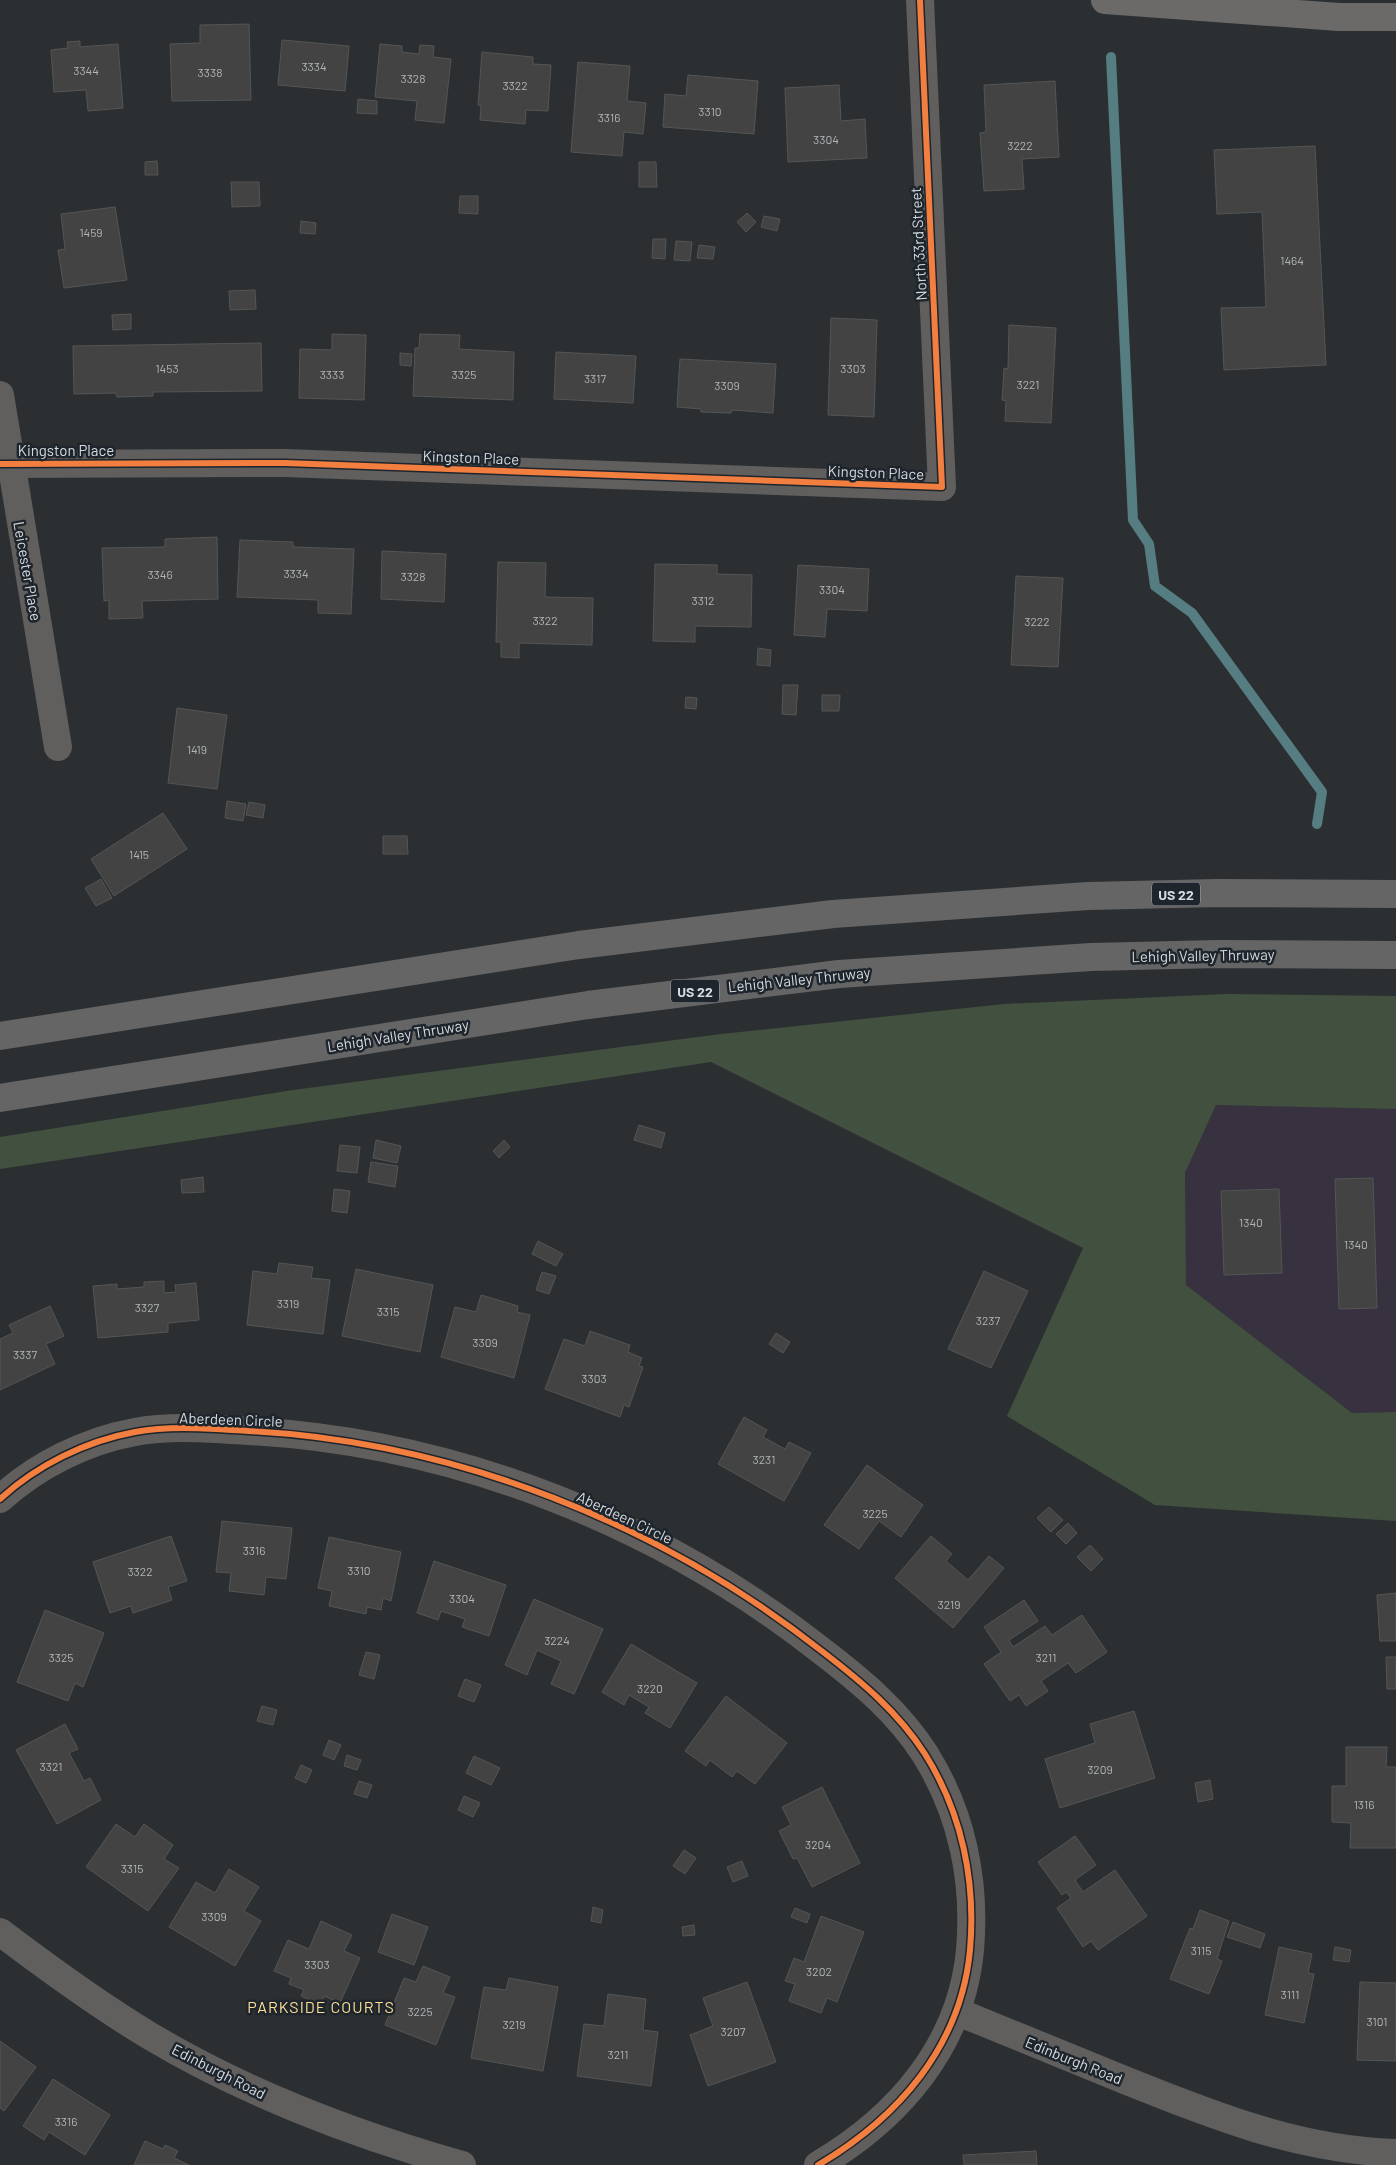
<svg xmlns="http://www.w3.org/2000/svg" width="1396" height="2165" viewBox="0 0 1396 2165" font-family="Barlow,sans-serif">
<rect width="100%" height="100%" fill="#2c2f32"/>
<polygon fill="#383240" points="1216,1105 1396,1109 1396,1412 1352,1413 1186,1285 1185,1173"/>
<polygon fill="#42513f" points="1226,994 1396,996 1396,1109 1216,1105 1185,1173 1186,1285 1352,1413 1396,1412 1396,1521 1155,1505 1007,1416 1083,1248 711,1062 0,1169 0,1137 293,1090 721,1034 1004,1004"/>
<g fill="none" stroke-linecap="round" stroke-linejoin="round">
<polyline stroke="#557d82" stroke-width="10" points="1111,57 1133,520 1149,544 1155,586 1192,613 1322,792 1317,824"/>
</g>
<g fill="#424342" stroke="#545554">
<polygon points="249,24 251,100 172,101 170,44 200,43 200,25"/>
<polygon points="282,40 349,46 345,91 278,85"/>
<polygon points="80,41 80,47 118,44 123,108 88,111 86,90 54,92 51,50 68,48 67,42"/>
<polygon points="380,44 402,46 402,52 419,54 420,45 434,46 433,57 451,59 444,123 415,120 417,101 375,97"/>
<polygon points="482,52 533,57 533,64 551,65 548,111 526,110 525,124 480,120 481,105 478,105"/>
<polygon points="578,62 630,66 627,101 646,103 643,134 624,132 622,156 571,152"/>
<polygon points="688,75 758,81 754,134 663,127 665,94 686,96"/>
<polygon points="1055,81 1059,157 1022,159 1024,189 984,191 980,133 986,132 984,85"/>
<polygon points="839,85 841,121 865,119 867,158 788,162 785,88"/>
<polygon points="358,99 377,101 377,114 357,113"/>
<polygon points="1315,146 1326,365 1224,370 1221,308 1266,307 1262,212 1217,214 1214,150"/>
<polygon points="157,161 158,175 145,175 145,162"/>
<polygon points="639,162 656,162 657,187 639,187"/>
<polygon points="231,182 259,182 260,206 232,207"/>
<polygon points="460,196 478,196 478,214 459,213"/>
<polygon points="115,207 127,280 64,288 58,250 65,249 61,214"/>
<polygon points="747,213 756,222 746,232 737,222"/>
<polygon points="764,216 780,219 777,231 761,227"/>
<polygon points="301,221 316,223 315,234 300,233"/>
<polygon points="653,239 666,239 665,259 652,258"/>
<polygon points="676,241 692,242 690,261 674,260"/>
<polygon points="699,245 715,247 713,259 697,258"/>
<polygon points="255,290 256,309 230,310 229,291"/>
<polygon points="131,314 131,329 113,330 112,315"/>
<polygon points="831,318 877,320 874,417 828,415"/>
<polygon points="1009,325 1056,328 1051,423 1005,421 1006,401 1002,400 1004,368 1008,369"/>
<polygon points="332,334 366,335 364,400 299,398 300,349 332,350"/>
<polygon points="420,334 460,335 459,349 514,352 513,400 413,396 415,348 419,348"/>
<polygon points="261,343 262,391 153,392 153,396 117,397 116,393 74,394 73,346"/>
<polygon points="556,352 636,356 633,403 554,399"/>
<polygon points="400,353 412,354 411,366 400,365"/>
<polygon points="680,359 776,364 773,413 732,410 731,413 701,412 701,409 677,407"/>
<polygon points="217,537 218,599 142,601 143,618 109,619 109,600 104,601 102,548 165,547 165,539"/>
<polygon points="240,540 293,542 293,547 354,549 351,614 318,613 318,600 237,597"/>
<polygon points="382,551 446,554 444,602 381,599"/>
<polygon points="498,562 546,563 545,597 593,598 592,645 519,643 519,658 501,657 501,642 496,642"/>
<polygon points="655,564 717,565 717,574 752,575 751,627 695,626 695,642 653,641"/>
<polygon points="798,565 869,569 867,611 827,609 825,637 794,635"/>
<polygon points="1016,576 1063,578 1058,667 1011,665"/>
<polygon points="758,648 771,650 770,666 757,665"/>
<polygon points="783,685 798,685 796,715 782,714"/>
<polygon points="822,695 840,695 839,711 822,711"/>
<polygon points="686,697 697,698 696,709 685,708"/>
<polygon points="177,708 227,715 217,789 168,783"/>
<polygon points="227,801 246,804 243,821 225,818"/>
<polygon points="249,802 265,805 263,818 246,815"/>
<polygon points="163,813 187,849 114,896 91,859"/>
<polygon points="383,836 407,836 408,854 383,854"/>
<polygon points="101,879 112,898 96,906 85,888"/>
<polygon points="639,1125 665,1133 661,1148 634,1140"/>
<polygon points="376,1140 401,1146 397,1163 373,1158"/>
<polygon points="504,1140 510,1147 499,1158 493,1151"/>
<polygon points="340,1145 360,1147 357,1173 337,1171"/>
<polygon points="371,1162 398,1166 395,1187 368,1182"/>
<polygon points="203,1177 204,1192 182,1193 181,1180"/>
<polygon points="1373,1178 1377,1308 1339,1309 1335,1179"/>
<polygon points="334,1189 350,1191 347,1213 332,1211"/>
<polygon points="1279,1189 1282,1273 1224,1275 1221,1191"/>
<polygon points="538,1241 563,1254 556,1266 532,1254"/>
<polygon points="279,1263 313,1267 311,1278 330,1280 323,1334 247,1325 253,1271 277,1274"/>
<polygon points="356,1269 433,1285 420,1352 342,1336"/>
<polygon points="984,1271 1028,1291 991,1368 948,1349"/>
<polygon points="542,1272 556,1276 549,1294 536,1290"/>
<polygon points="164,1281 164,1293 176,1292 175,1285 196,1283 199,1320 168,1323 168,1332 98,1338 93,1286 117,1284 117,1289 144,1287 144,1282"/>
<polygon points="481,1295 518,1306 517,1312 530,1315 514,1378 441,1357 455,1307 476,1312"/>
<polygon points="50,1306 64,1336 46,1344 55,1364 0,1390 0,1339 13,1333 9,1325"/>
<polygon points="590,1331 630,1345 628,1352 642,1358 639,1366 643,1367 629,1407 624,1405 620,1417 545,1389 564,1339 585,1346"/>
<polygon points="776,1333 790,1342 783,1353 769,1344"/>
<polygon points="744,1417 767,1430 763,1437 785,1449 789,1442 811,1453 784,1501 718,1464"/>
<polygon points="867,1465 923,1505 901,1537 879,1521 859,1549 824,1525"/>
<polygon points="1049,1507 1063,1520 1051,1532 1037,1518"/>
<polygon points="222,1521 292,1528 286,1579 266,1577 264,1595 229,1591 231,1573 216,1572"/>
<polygon points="1068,1523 1077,1533 1066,1544 1056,1534"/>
<polygon points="171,1536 187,1581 168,1587 172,1600 133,1613 131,1606 110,1613 93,1562"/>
<polygon points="931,1536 952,1554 946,1561 968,1580 989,1556 1004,1568 953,1628 895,1578"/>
<polygon points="329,1537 401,1552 391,1601 383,1598 381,1610 367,1607 366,1614 329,1606 332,1591 318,1588"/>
<polygon points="1090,1545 1103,1559 1091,1571 1077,1557"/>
<polygon points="434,1561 506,1585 489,1636 462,1627 465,1619 441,1611 438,1620 417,1613"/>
<polygon points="1396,1593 1396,1641 1380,1641 1377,1595"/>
<polygon points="534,1599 603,1629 574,1694 551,1684 561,1661 537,1650 527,1675 505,1665"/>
<polygon points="1024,1600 1038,1621 1009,1640 1013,1647 1045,1626 1052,1635 1082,1615 1107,1652 1076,1673 1068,1663 1041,1681 1048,1691 1026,1706 1019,1695 1010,1701 984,1664 1001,1652 984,1627"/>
<polygon points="45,1610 104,1633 83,1687 75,1683 68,1701 17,1682"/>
<polygon points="631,1644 697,1683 670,1728 645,1713 649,1707 629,1695 624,1705 602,1692"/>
<polygon points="366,1652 380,1655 374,1679 359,1675"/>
<polygon points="1386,1657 1396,1657 1396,1689 1387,1689"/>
<polygon points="465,1679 481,1685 474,1702 458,1696"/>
<polygon points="726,1696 787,1743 755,1784 737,1771 732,1777 710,1760 706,1766 685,1751"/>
<polygon points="262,1706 277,1710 273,1725 257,1721"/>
<polygon points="1134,1711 1155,1778 1060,1808 1045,1759 1095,1743 1090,1724"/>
<polygon points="65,1724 78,1749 69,1753 84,1781 90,1778 101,1800 57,1824 16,1750"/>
<polygon points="329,1740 341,1745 334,1760 323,1755"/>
<polygon points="1346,1747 1387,1747 1386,1767 1396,1767 1396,1848 1350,1848 1351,1823 1332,1822 1332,1786 1346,1786"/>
<polygon points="347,1755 361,1760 357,1770 344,1766"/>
<polygon points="474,1756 500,1768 491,1785 466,1773"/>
<polygon points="301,1765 312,1770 306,1783 295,1778"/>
<polygon points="1210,1780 1213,1799 1198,1802 1195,1783"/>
<polygon points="359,1781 372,1785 367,1798 354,1794"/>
<polygon points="822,1787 860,1863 812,1887 797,1858 793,1859 779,1831 791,1825 782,1807"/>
<polygon points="464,1796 480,1803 473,1817 458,1810"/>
<polygon points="116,1824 135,1837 144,1824 173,1845 164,1859 179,1868 148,1911 86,1867"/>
<polygon points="1075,1836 1096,1865 1075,1880 1083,1892 1115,1870 1147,1916 1098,1950 1091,1941 1083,1947 1057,1908 1071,1898 1066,1892 1062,1895 1038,1862"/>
<polygon points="684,1850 696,1858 685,1874 673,1866"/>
<polygon points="742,1861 748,1876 733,1882 727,1867"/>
<polygon points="229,1869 259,1887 244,1911 261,1921 235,1966 169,1927 196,1882 215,1893"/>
<polygon points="593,1907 603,1910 601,1923 591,1921"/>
<polygon points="795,1908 810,1914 807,1923 791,1917"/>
<polygon points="1200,1910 1229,1921 1217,1959 1222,1961 1209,1994 1170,1979 1190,1928 1193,1929"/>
<polygon points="392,1914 428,1927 414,1965 378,1952"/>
<polygon points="821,1916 864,1932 837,2002 827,1998 821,2013 789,2001 795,1984 785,1981 794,1958 804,1962"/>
<polygon points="321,1921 352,1935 344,1951 360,1958 340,2003 324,1996 321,2005 301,1996 304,1990 289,1984 291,1978 274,1971 288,1940 309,1949"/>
<polygon points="1233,1922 1265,1934 1260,1948 1227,1937"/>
<polygon points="694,1925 695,1935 683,1936 682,1927"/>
<polygon points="1279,1947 1312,1954 1308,1973 1314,1974 1304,2023 1265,2015"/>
<polygon points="1335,1947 1351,1950 1349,1962 1333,1960"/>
<polygon points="423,1966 450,1977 443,1993 455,1997 436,2045 385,2025 404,1978 416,1982"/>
<polygon points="509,1978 558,1987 543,2071 471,2058 484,1987 506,1990"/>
<polygon points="747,1982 776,2062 708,2086 690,2035 713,2026 703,1998"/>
<polygon points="1360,1982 1396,1983 1396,2061 1357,2060"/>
<polygon points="608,1994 646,1999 643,2030 658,2032 651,2086 577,2076 584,2024 604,2026"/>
<polygon points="0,2041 36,2067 4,2111 0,2108"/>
<polygon points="53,2079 110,2115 85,2155 49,2132 44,2140 23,2126"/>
<polygon points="145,2141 163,2149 165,2145 178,2151 174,2158 189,2165 134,2165"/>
<polygon points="1036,2151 1037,2165 964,2165 963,2155"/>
</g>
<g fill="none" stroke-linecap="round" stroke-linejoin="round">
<g stroke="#605f5e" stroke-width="28">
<polyline points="0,395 58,747"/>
<polyline points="0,464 285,463 942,487 920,0"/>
<path d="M 0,1499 C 37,1465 86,1441 135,1432 C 173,1425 211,1429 249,1431 C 456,1442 661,1524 823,1652 C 862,1682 898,1712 925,1754 C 962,1813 976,1881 970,1950 C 961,2046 898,2118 818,2165"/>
<path d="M 0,1932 C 49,1969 98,2005 150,2036 C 247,2094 353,2134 462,2165"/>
<path d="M 958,2012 C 1014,2035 1070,2058 1127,2081 C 1214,2116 1300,2150 1396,2153"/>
</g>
<polyline stroke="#6b6a69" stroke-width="28" points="1105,0 1339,17 1396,17"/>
<g stroke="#656565" stroke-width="28">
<polyline points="0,1036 579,945 833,914 1088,896 1217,893 1396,894"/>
<polyline points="0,1098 588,1005 839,974 1091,957 1218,954 1396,955"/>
</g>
<g stroke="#1e252c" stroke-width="9">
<g id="cycleway">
<polyline points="0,464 285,463 942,487 920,0"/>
<path d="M 0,1499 C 37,1465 86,1441 135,1432 C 173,1425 211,1429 249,1431 C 456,1442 661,1524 823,1652 C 862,1682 898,1712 925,1754 C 962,1813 976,1881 970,1950 C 961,2046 898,2118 818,2165"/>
</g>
</g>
<use href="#cycleway" stroke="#f27e40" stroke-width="6"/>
</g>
<g text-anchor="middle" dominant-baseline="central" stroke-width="5" stroke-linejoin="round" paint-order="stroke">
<g font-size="12" fill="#b1b5b8">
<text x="314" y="66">3334</text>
<text x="86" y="70">3344</text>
<text x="210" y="72">3338</text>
<text x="413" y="78">3328</text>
<text x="515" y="85">3322</text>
<text x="710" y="111">3310</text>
<text x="609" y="117">3316</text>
<text x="826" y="139">3304</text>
<text x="1020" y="145">3222</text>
<text x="91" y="232">1459</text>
<text x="1292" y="260">1464</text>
<text x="167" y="368">1453</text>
<text x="853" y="368">3303</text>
<text x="332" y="374">3333</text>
<text x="464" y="374">3325</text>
<text x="595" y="378">3317</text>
<text x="1028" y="384">3221</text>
<text x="727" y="385">3309</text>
<text x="296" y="573">3334</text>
<text x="160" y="574">3346</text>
<text x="413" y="576">3328</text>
<text x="832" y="589">3304</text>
<text x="703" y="600">3312</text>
<text x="545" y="620">3322</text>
<text x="1037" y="621">3222</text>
<text x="197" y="749">1419</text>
<text x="139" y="854">1415</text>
<text x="1251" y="1222">1340</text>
<text x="1356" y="1244">1340</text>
<text x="288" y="1303">3319</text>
<text x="147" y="1307">3327</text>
<text x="388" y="1311">3315</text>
<text x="988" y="1320">3237</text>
<text x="485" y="1342">3309</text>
<text x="25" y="1354">3337</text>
<text x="594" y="1378">3303</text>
<text x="764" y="1459">3231</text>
<text x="875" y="1513">3225</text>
<text x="254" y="1550">3316</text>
<text x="359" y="1570">3310</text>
<text x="140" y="1571">3322</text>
<text x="462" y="1598">3304</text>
<text x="949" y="1604">3219</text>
<text x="557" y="1640">3224</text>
<text x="61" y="1657">3325</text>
<text x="1046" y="1657">3211</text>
<text x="650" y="1688">3220</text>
<text x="51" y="1766">3321</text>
<text x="1100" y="1769">3209</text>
<text x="1364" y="1804">1316</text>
<text x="818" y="1844">3204</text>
<text x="132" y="1868">3315</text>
<text x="214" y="1916">3309</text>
<text x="1201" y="1950">3115</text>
<text x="317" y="1964">3303</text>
<text x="819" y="1971">3202</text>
<text x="1290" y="1994">3111</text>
<text x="420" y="2011">3225</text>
<text x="1377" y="2021">3101</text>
<text x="514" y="2024">3219</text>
<text x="733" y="2031">3207</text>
<text x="618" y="2054">3211</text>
<text x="66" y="2121">3316</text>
</g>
<g fill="#1e252c" stroke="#9fa4a9" stroke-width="1">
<rect x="1152" y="882.5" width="48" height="23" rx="4"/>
<rect x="671" y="979.5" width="48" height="23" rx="4"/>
</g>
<g font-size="14" font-weight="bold" fill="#d6dbdf">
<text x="1176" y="894">US 22</text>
<text x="695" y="991">US 22</text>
</g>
<g font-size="15" fill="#d6dbdf" stroke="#1e252c">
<text transform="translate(918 244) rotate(-93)">North 33rd Street</text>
<text x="66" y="450">Kingston Place</text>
<text transform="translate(471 457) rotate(2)">Kingston Place</text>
<text transform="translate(876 472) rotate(2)">Kingston Place</text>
<text transform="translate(28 571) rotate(80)">Leicester Place</text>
<text transform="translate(1203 955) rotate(-1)">Lehigh Valley Thruway</text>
<text transform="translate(799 979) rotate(-6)">Lehigh Valley Thruway</text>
<text transform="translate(398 1035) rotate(-9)">Lehigh Valley Thruway</text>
<text transform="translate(231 1419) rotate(2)">Aberdeen Circle</text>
<text transform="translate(625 1517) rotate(25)">Aberdeen Circle</text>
<text transform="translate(1074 2060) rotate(22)">Edinburgh Road</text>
<text transform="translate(219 2071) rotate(27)">Edinburgh Road</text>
</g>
<g font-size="16" letter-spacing="1" fill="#fedf93" stroke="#1e252c">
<text x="321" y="2006">PARKSIDE COURTS</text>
</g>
</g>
</svg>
